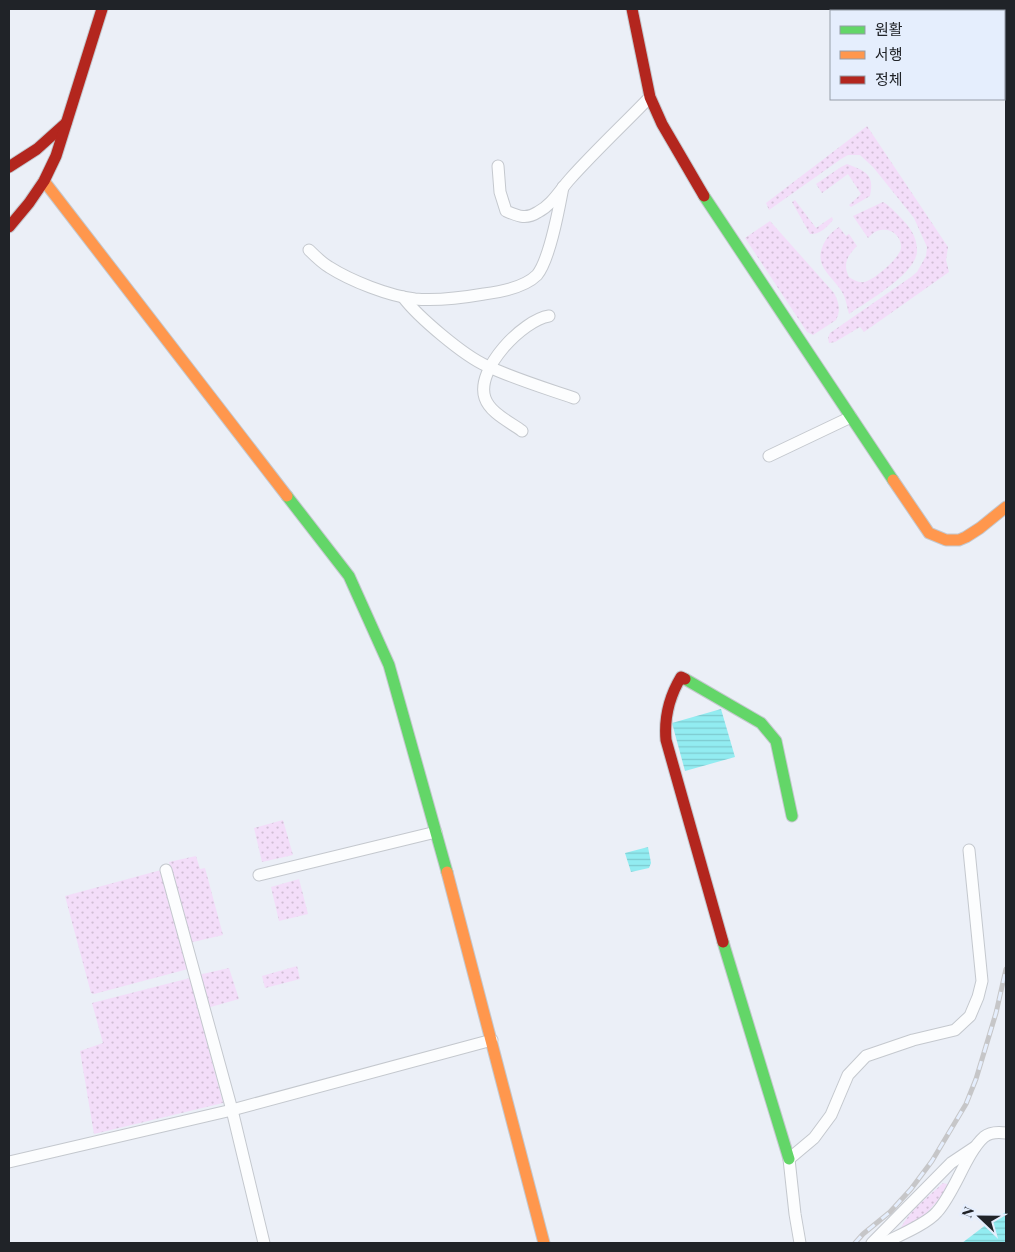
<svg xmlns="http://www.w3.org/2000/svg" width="1015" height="1252" viewBox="0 0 1015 1252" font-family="'Playfair Display','Noto Sans KR',serif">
<defs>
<pattern id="grass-dots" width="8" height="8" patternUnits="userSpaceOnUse" patternTransform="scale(1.25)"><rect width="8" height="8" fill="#f3ddf9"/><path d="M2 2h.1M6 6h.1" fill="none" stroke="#d0bdd5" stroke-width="1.8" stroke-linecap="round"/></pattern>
<pattern id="water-rules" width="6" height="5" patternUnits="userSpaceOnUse" patternTransform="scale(1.25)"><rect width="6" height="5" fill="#92ecf1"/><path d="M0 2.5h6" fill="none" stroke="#7ecacf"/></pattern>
</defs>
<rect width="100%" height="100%" fill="#ebeff7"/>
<g fill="url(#grass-dots)">
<polygon points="867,126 948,247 946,260 949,272 864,332 860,327 835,342 829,343 828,338 830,333 911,277 917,272 926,256 927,247 914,218 873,167 860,155 848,155 841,159 769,210 766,203"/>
<path d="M 847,164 C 865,171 875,174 870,196 L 851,207 L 849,205 L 861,194 L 848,174 L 822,193 L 816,184 L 841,167 Z"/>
<path d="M 795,200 L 816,228 L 832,217 L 833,220 C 827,227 820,235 810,234 L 792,202 Z"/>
<path d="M 883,202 C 890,206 894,211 900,217 C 909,226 917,236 917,250 C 918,273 866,302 849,314 C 847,307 846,298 842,292 C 833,277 815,267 822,248 C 825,239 831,232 839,227 L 846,236 L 849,234 L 857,246 C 848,255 842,264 849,277 C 854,280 858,283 864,282 C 873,281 900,258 901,248 C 902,237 892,228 881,230 C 876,230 872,234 868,238 L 853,216 Z"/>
<path d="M 770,221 L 834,293 C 839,303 841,310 836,320 L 813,335 L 807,332 L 745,238 Z"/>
<polygon points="283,820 293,855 262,862 254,828"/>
<polygon points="196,856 200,869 205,868 223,935 189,943 169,862"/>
<polygon points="161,870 188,969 94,994 91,993 65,896"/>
<polygon points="299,879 308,914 279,921 271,887"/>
<polygon points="297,966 300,979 265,988 262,976"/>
<polygon points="229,968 239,999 207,1008 198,975"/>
<polygon points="190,978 223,1103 94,1134 80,1051 103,1043 92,1003"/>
<path d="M 943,1183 L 947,1184 L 948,1189 L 924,1216 L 900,1229 C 910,1210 928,1197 943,1183 Z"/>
</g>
<g fill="url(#water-rules)">
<polygon points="721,709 735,757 685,771 672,723"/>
<polygon points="648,847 651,863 649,868 631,872 625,853"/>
<polygon points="1006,1212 1006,1243 962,1243 991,1221"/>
</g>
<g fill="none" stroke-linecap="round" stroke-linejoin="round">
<g stroke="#c4c8ce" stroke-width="13">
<g id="street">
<path d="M 498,166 L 500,192 L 506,211 C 518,216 526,220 538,212 C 552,205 560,190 570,179 C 595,151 624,124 650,97"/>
<path d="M 309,250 C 315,256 322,263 329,267 C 351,281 389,296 415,299 C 438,301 461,298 484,294 C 500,292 525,287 537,275 C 550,259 559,208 563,187"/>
<path d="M 403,297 C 418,317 464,356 487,366 C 515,379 545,388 574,398"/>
<path d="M 522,431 C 510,422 490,413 485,398 C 475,369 523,320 549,316"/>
<polyline points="769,456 851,417"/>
<polyline points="166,870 232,1110 264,1243"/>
<polyline points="259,875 436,832"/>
<polyline points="9,1162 232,1110 492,1040"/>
<polyline points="800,1243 795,1214 789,1159 814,1138 831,1115 848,1075 866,1056 913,1040 955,1030 970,1016 978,997 982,981 969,850"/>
<polyline points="872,1243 951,1163 975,1147"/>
<path d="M 884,1243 C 898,1236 927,1224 937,1212 C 955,1192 966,1153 984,1137 C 990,1132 999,1132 1006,1133"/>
</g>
</g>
<g stroke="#c4c8ce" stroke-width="13">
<g id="fast">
<polyline points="704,196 893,480"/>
<polyline points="287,496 349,576 389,665 447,872"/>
<polyline points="685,679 761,723 776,741 792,816"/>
<polyline points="723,942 789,1159"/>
</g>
</g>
<g stroke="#c4c8ce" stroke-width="13">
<g id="slow">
<polyline points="44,181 287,496"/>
<polyline points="893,480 929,533 946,540 959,540 966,537 980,528 1006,507"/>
<polyline points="447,872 544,1243"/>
</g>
</g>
<g stroke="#c4c8ce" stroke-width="13">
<g id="jam">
<polyline points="632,9 650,97 662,124 704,196"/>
<polyline points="9,167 37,149 66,123"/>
<polyline points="9,227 29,203 44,181 56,156 102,9"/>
<path d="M 685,679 L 681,677 C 669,697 664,717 666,740 L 723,942"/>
</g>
</g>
<use href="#street" stroke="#fcfdfe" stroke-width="11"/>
<use href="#fast" stroke="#63d668" stroke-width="11"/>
<use href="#slow" stroke="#ff974d" stroke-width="11"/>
<use href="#jam" stroke="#b3261e" stroke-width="11"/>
<g stroke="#c6c6c8" stroke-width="5">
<polyline id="rail" points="855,1243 863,1234 890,1212 911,1189 932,1161 966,1104 976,1079 996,1013 1006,969"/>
</g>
<use href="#rail" stroke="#e5eefd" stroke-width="3" stroke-dasharray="9" stroke-linecap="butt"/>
</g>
<rect width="1015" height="1252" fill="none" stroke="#202328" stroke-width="20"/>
<rect x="830" y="10" width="175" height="90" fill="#e5eefd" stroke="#969da8"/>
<rect x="840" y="26" width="25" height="8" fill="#63d668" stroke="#969da8"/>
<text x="875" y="35" font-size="15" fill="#202328">원활</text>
<rect x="840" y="51" width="25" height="8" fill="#ff974d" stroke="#969da8"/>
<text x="875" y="60" font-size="15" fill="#202328">서행</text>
<rect x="840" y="76" width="25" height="8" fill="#b3261e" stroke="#969da8"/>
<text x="875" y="85" font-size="15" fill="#202328">정체</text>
<g transform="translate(980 1217) rotate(292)" stroke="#e5eefd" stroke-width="4" paint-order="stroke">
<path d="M0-4L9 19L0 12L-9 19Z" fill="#202328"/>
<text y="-8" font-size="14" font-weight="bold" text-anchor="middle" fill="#202328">N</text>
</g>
</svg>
